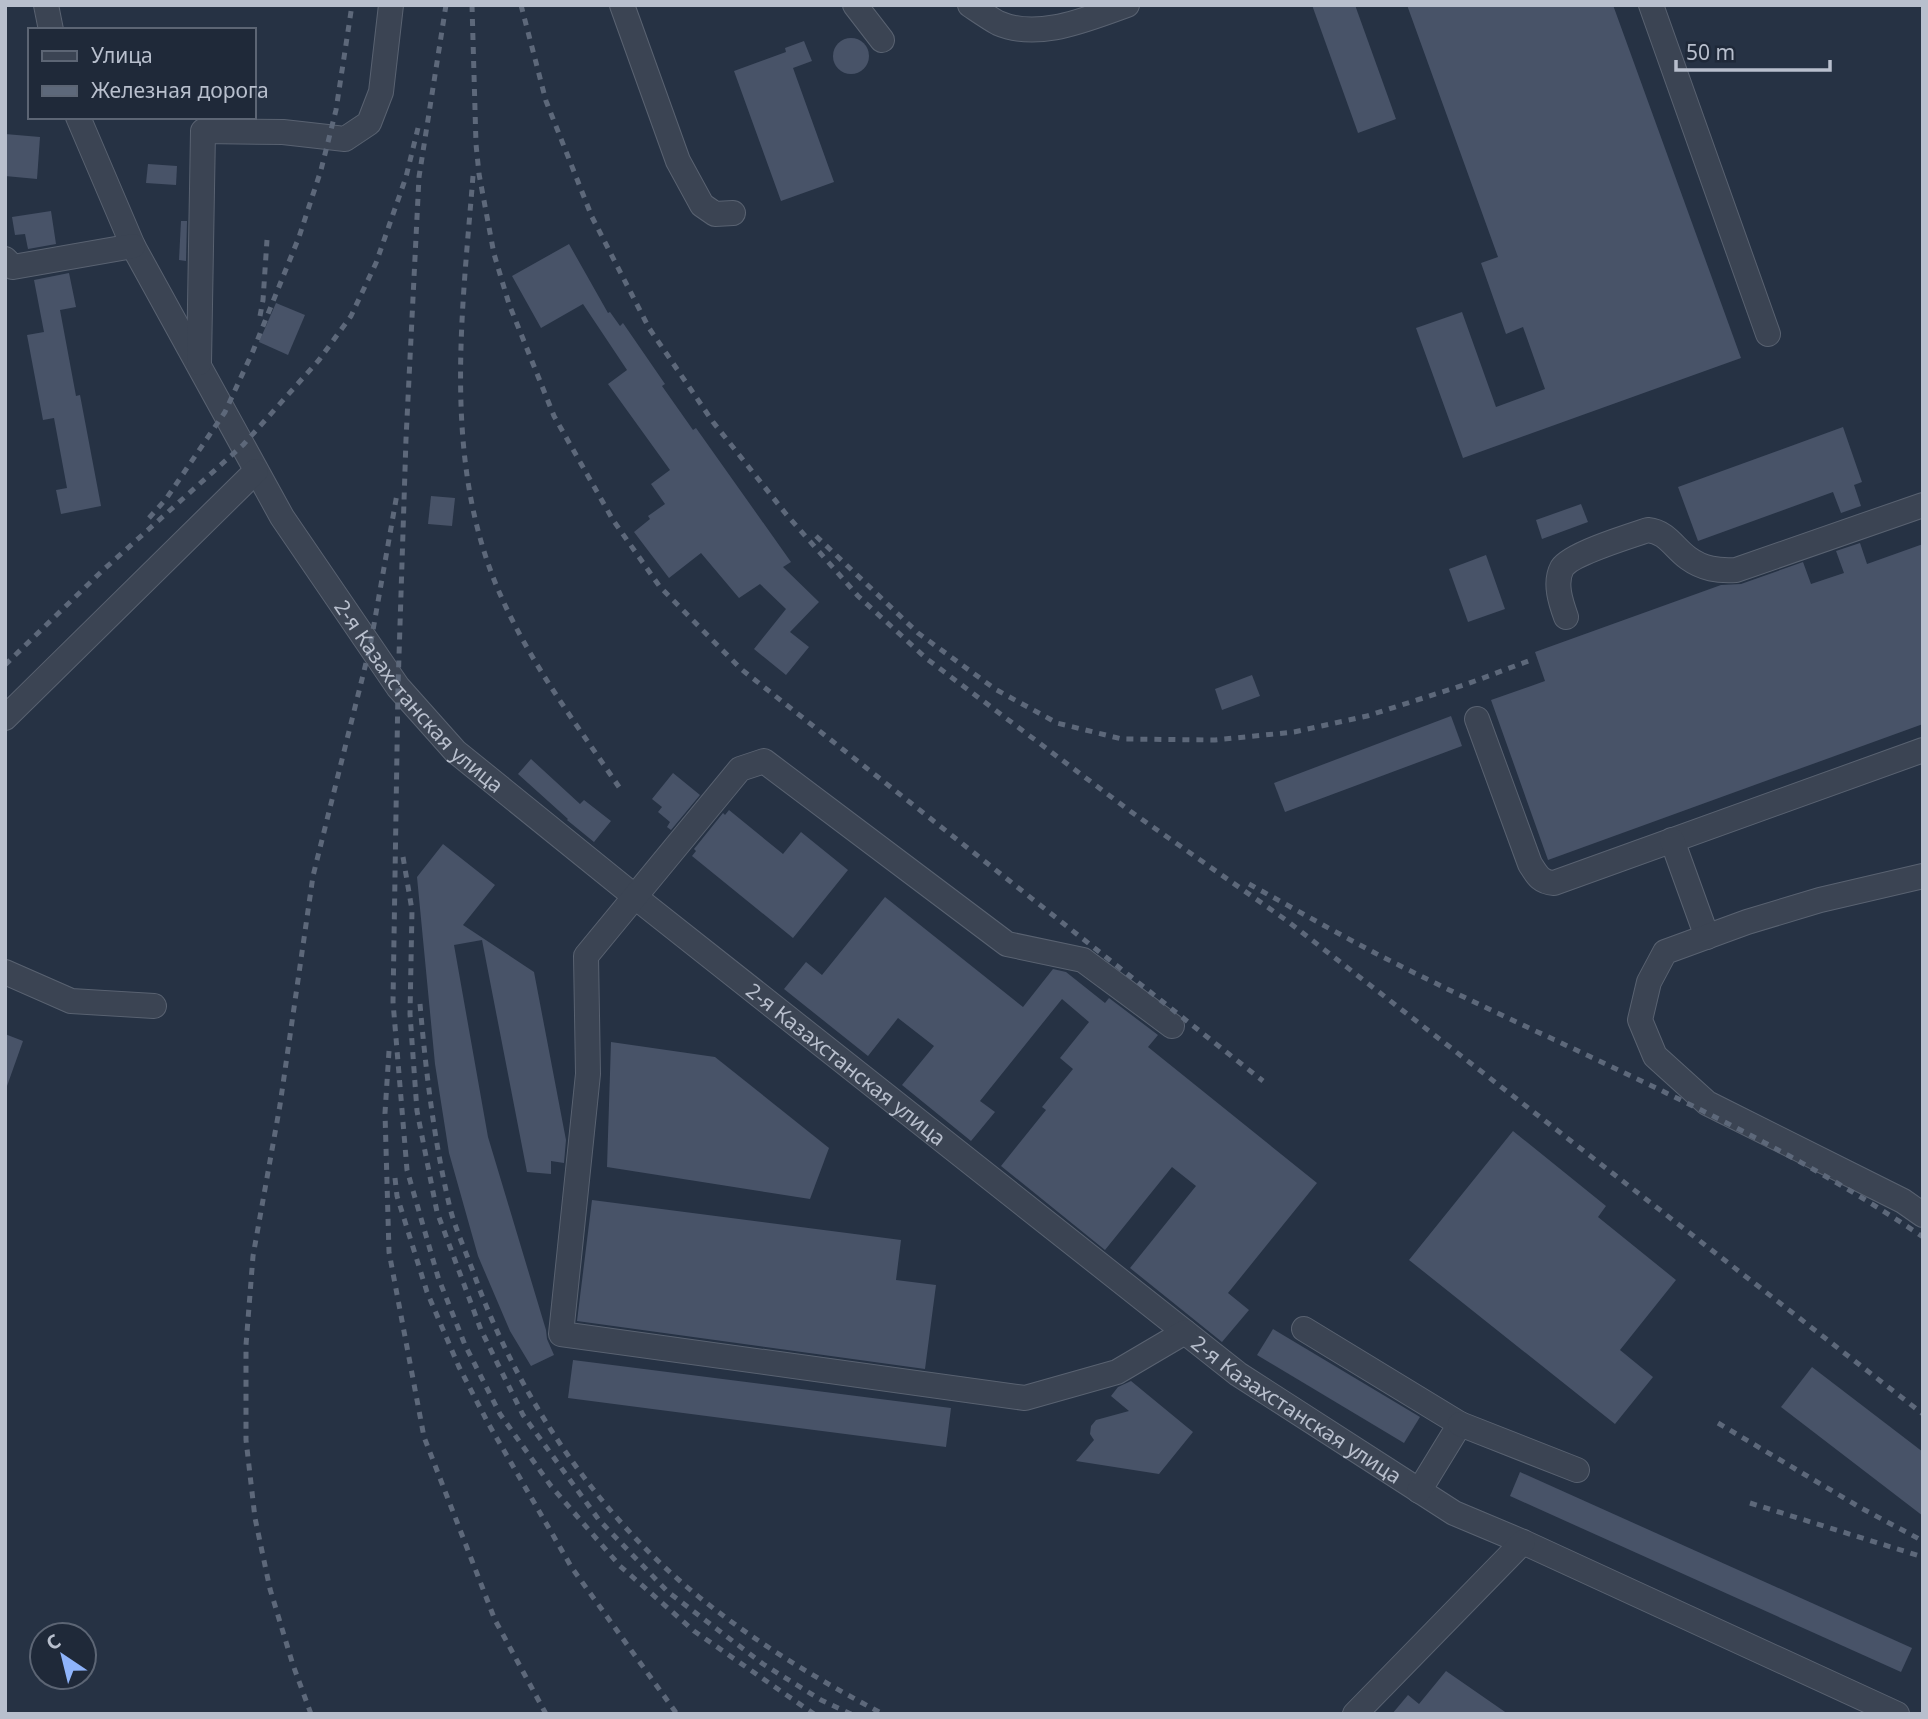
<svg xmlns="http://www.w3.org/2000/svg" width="1928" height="1719" viewBox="0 0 1928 1719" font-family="'Noto Sans',sans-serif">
<rect width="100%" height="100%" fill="#263244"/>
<g fill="#485368">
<polygon points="1312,5 1355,5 1396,119 1358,133"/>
<polygon points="1407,5 1613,5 1741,358 1463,458 1416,328 1462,312 1496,407 1545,389 1523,327 1506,334 1481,263 1498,257"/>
<circle cx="851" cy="56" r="18"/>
<polygon points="804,41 812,61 793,68 834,182 781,201 734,71 786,52 785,48"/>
<polygon points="5,134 40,137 37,179 5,176"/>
<polygon points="148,164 177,166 176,185 146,183"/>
<polygon points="51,211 56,244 28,249 25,234 15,235 12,217"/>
<polygon points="181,221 187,221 186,261 179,260"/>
<polygon points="569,244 608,313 610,312 620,326 623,323 665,384 662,386 693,430 696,428 791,562 783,567 819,602 790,632 809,647 786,675 754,649 786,609 760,584 739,598 701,553 669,578 634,532 650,519 648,516 665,504 651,484 670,470 608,384 627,370 583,304 541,328 512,276"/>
<polygon points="69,273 76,307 60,310 76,396 80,395 101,506 61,514 56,490 67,488 54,418 43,420 27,335 44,332 34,280"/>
<polygon points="276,303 305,315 288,355 259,342"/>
<polygon points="1843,427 1862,482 1854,485 1861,506 1841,513 1833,492 1698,541 1678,487"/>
<polygon points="431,496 455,498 452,526 428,524"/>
<polygon points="1581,504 1588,522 1542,539 1536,520"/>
<polygon points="1860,543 1867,564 1923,544 1923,724 1548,860 1491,700 1545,681 1535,652 1721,585 1741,584 1803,562 1811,584 1844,573 1836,551"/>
<polygon points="1486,555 1505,609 1468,622 1449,569"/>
<polygon points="1252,675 1260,696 1222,710 1215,689"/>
<polygon points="1451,716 1462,746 1285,812 1274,783"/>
<polygon points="531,759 580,804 584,800 611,821 594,842 567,820 568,819 518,774"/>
<polygon points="673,773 700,795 671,830 667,827 670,822 658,812 662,807 652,799"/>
<polygon points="729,810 783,854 801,832 848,870 793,938 692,856 696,851 694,849 723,813 725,815"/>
<polygon points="443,844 495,885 463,925 534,972 566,1140 564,1163 551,1161 551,1174 527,1172 482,940 454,945 488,1137 546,1330 547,1339 554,1355 531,1366 510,1331 478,1256 449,1153 435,1064 417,877"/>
<polygon points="885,897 1023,1007 1053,969 1066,972 1105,1003 1109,998 1158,1035 1148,1047 1317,1183 1228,1293 1249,1310 1222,1342 1130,1268 1196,1186 1172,1167 1105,1250 1001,1166 1046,1110 1042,1107 1073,1069 1060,1058 1089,1022 1062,999 980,1101 995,1112 971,1141 902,1085 934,1046 898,1018 868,1056 784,989 806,962 822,975"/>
<polygon points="5,1034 23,1041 7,1086 5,1085"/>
<polygon points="611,1042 715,1057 829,1148 810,1199 607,1167"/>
<polygon points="1513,1131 1606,1206 1598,1217 1676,1280 1620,1350 1653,1377 1615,1424 1409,1260"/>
<polygon points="592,1200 901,1240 896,1280 936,1285 925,1369 577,1321"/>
<polygon points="1273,1329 1420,1417 1404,1443 1257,1355"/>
<polygon points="573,1360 951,1408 946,1447 568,1398"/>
<polygon points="1812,1367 1923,1452 1923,1516 1781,1407"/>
<polygon points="1131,1381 1193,1432 1159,1474 1076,1461 1094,1440 1090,1434 1091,1426 1096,1420 1129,1411 1111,1396 1118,1387"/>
<polygon points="1520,1472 1912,1648 1901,1672 1510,1496"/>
<polygon points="1446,1671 1508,1714 1392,1714 1408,1695 1419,1704"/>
</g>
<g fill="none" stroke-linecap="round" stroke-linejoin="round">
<g stroke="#596271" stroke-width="26">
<g id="minor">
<polyline points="46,5 51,30"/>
<polyline points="622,5 678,161 702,205 715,214 733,213"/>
<polyline points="855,5 882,40"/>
<path d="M 970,5 C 979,11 989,18 998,23 C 1039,41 1089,18 1127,5"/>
<polyline points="1651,5 1768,334"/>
<path id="s1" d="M 78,117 L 133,246 L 282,517 L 398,687 L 455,751 L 644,904 L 1238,1374 L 1454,1513 L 1523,1542 L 1897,1714"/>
<polyline points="5,259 13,267 133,246"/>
<polyline points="199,363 203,131 283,132 345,139 369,123 381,92 391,5"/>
<path d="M 1566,617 C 1561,603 1554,583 1562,568 C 1571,554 1630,536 1648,530 C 1667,532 1674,548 1688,558 C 1703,569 1718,571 1736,570 L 1923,505"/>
<polyline points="5,718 256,471"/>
<path d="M 1477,719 L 1530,864 C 1537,875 1540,882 1554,883 L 1923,750"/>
<polyline points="1672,840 1707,937"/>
<polyline points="1923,876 1820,900 1747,922 1665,952 1649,982 1640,1020 1655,1056 1707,1103 1903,1201 1923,1215"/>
<polyline points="5,972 71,1001 154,1006"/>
<polyline points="1172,1026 1083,960 1007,944 764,761 740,769 586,956 588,1074 561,1334 1025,1398 1117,1372 1185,1332"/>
<polyline points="1304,1329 1460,1424 1419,1491"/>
<polyline points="1460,1424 1577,1470"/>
<polyline points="1355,1714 1523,1542"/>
</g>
</g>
<use href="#minor" stroke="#3b4453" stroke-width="24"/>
<g stroke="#5d687a" stroke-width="5" stroke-dasharray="7 7" stroke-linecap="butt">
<polyline points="446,5 419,177 406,439 398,687 393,1002 407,1170 438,1277 465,1345 500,1414 551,1486 620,1566 694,1631 814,1714"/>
<polyline points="472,5 476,144 479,174 494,254 509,304 554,416 613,520 660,587 741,669 1263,1081"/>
<polyline points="521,5 546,101 592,217 649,328 713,422 786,514 858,596 927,659 1130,811 1286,920 1923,1414"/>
<path d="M 473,176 C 462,315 442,462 500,594 C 530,663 577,725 619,787"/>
<polyline points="260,316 263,300 267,240"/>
<polyline points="149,518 166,499 225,412 253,351 299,237 321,170 336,110 352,5"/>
<polyline points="816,536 918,633 995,689 1057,723 1122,739 1215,740 1294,732 1367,716 1467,684 1531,660"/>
<polyline points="5,665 102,571 243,445 319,360 351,316 376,263 406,177 418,128"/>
<polyline points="403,857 412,910 410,1014 417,1111 437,1212 481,1330 523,1415 599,1520 668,1592 763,1664 821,1700 851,1714"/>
<path d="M 1249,884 C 1291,907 1333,931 1375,953 C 1558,1047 1752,1121 1923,1237"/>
<path d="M 420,1004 C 426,1073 434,1141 450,1208 C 456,1231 467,1254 475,1277 C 516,1390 589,1502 680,1581 C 741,1634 811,1676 883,1714"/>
<polyline points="389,1051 385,1113 389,1252 424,1437 495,1620 546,1714"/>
<polyline points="395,1178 397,1196 427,1292 459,1367 488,1423 572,1568 677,1714"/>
<polyline points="1718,1423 1861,1508 1923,1541"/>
<polyline points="1750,1503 1923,1557"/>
<polyline points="311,1714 293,1665 270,1589 255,1518 246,1440 246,1345 253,1256 280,1105 313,876 370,647 397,494"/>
</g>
</g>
<g text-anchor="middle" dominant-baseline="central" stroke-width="6" stroke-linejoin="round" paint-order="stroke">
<g font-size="21" fill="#b8bfcd" stroke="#1f2939">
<text stroke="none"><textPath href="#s1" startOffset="676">2-я Казахстанская улица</textPath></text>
<text stroke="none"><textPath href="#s1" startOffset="1242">2-я Казахстанская улица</textPath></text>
<text stroke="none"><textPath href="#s1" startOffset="1810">2-я Казахстанская улица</textPath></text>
</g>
</g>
<rect width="1928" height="1719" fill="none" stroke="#b8bfcd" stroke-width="14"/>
<rect x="28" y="28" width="228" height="91" fill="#1f2939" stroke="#5c6574" stroke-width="2"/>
<rect x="42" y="51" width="35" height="10" fill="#3b4453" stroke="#5c6574" stroke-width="2"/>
<text x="91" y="63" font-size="21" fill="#b8bfcd">Улица</text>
<rect x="42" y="86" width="35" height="10" fill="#5d687a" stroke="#5c6574" stroke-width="2"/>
<text x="91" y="98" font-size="21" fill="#b8bfcd">Железная дорога</text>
<g transform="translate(63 1656) rotate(325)"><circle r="33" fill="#1f2939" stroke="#5c6574" stroke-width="2"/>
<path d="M0-5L12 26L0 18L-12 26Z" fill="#8fb4fb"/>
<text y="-10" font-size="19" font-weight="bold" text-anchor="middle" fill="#b8bfcd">С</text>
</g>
<path d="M1676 60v10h154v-10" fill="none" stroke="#b8bfcd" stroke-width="3.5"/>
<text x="1686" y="60" font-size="21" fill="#b8bfcd" stroke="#1f2939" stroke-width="5" paint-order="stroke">50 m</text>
</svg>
